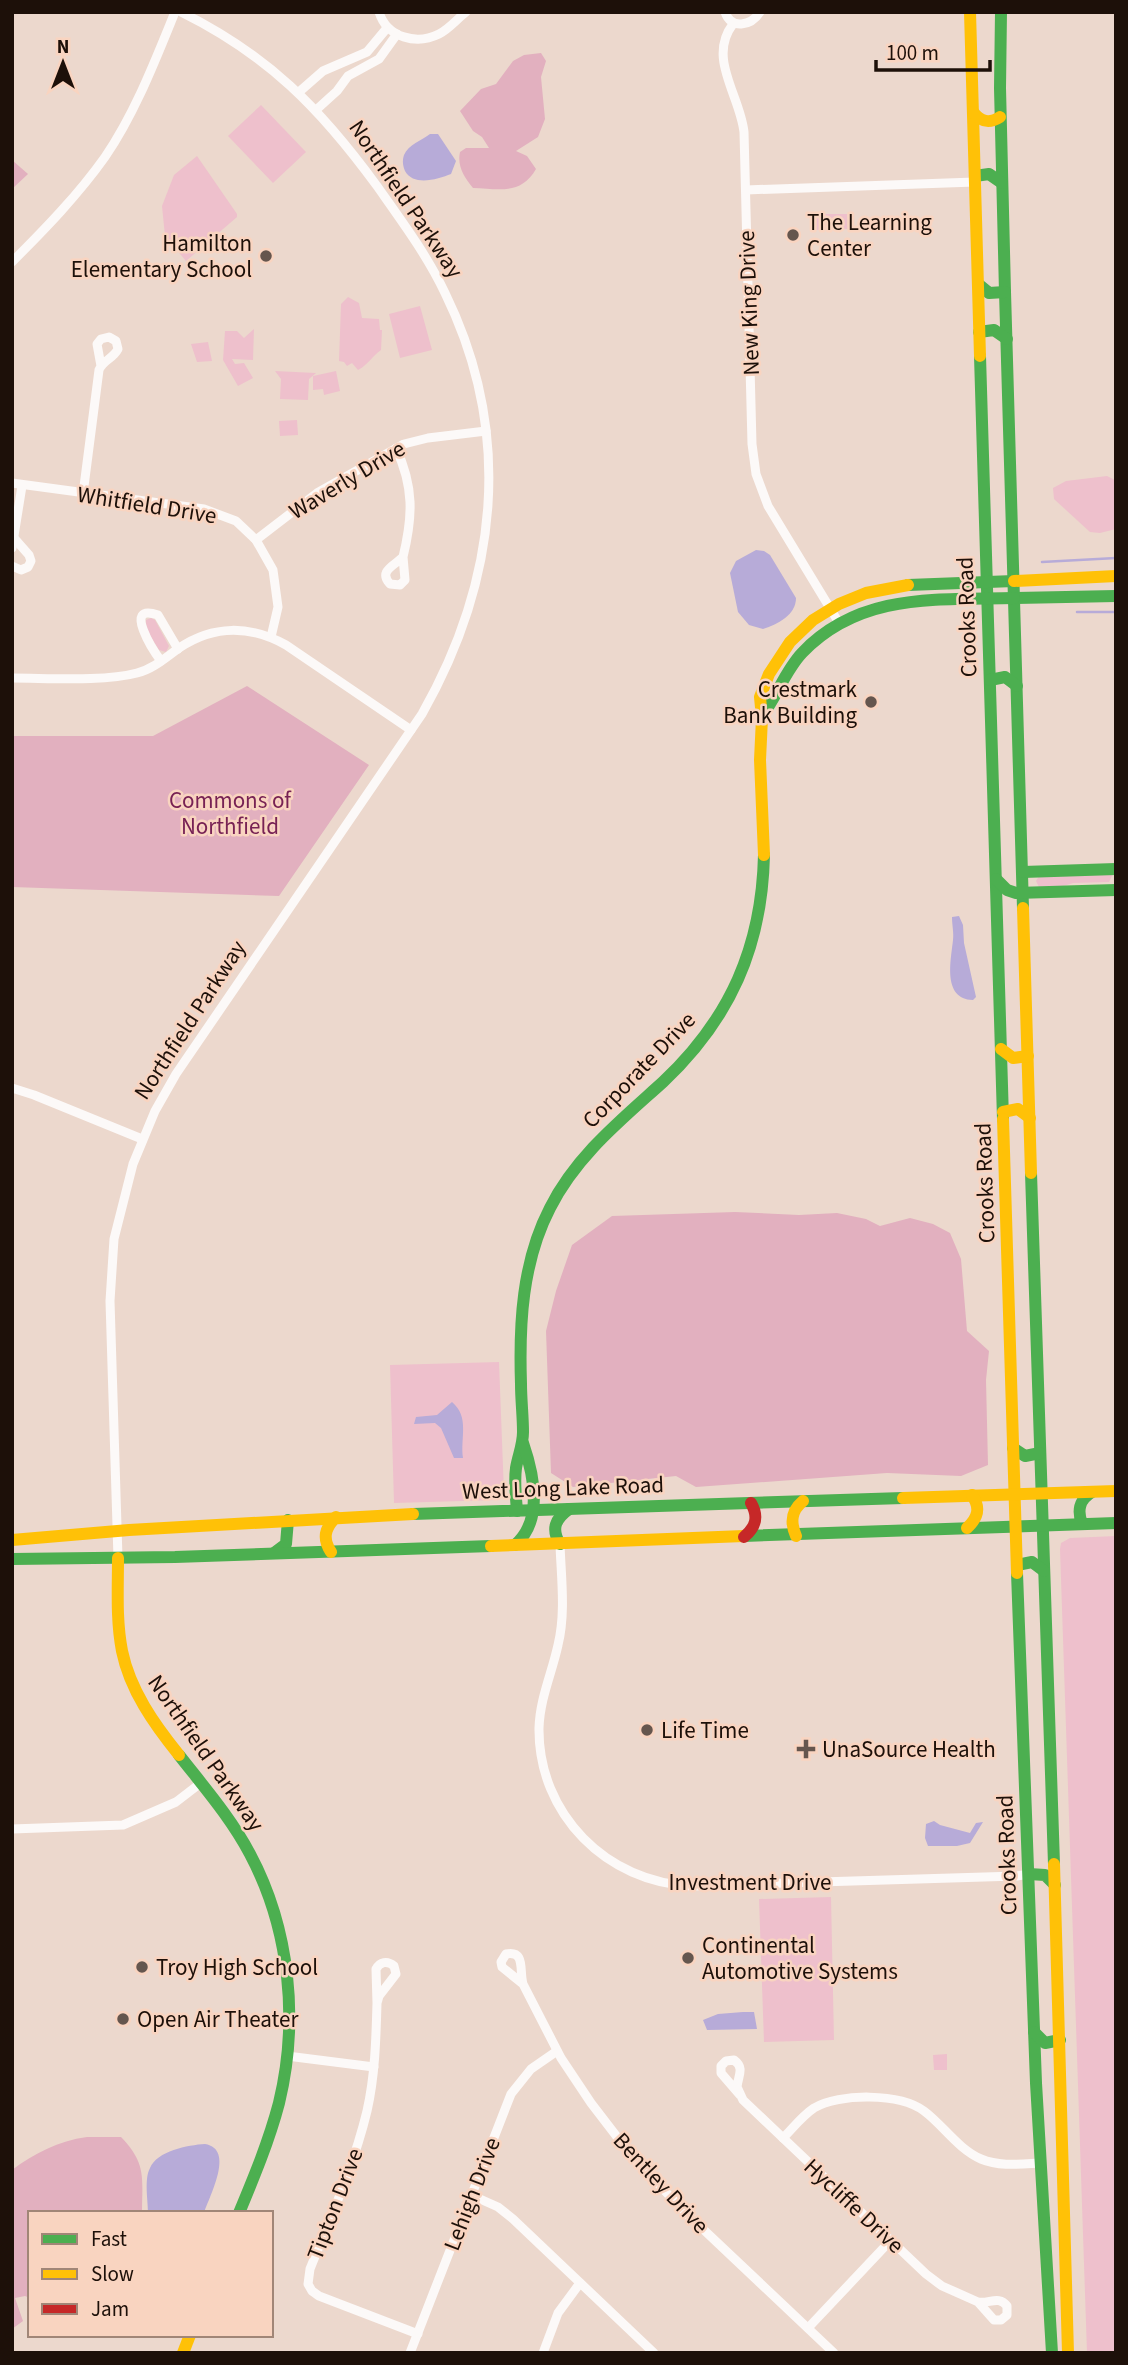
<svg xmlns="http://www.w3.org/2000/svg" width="1128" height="2365" viewBox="0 0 1128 2365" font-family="'Source Sans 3',sans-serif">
<rect width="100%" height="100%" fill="#ecd8cd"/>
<g fill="#eec0cc">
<polygon points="261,105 306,152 273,183 228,136"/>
<polygon points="197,156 237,214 237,217 186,261 165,236 162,206 174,175"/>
<polygon points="812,214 847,214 848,229 812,230"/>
<path d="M 348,297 L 359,303 L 362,318 L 379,319 L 380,330 L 382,330 L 381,350 C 372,356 368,365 358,370 L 352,363 L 347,366 L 344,362 L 339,361 L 341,304 Z"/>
<polygon points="420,306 432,350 400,358 389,314"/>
<polygon points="254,329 253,360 232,359 235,364 244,363 253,378 238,386 223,360 225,331 237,331 244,338"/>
<polygon points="208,342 212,361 197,362 191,344"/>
<polygon points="275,371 316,373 309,379 308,400 280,399 281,379"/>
<polygon points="336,371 340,391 324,395 323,389 313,390 313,376"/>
<polygon points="297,420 298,435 280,436 279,421"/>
<polygon points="1107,476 1115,480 1116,529 1100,533 1090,532 1054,499 1053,488 1066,481"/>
<path d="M 151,618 L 155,620 L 169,646 L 166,652 L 159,650 C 154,641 145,630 146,620 Z"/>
<polygon points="1113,874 1109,882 1073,883 1057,888 1039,887 1036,881 1039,876"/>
<polygon points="499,1362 504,1493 499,1495 497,1500 394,1503 390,1365"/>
<polygon points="1116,1536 1116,2353 1087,2353 1060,1549 1061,1543 1070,1538"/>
<polygon points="831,1897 834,2040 764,2042 759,1899"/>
<polygon points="947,2054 947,2070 934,2070 933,2055"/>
</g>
<g fill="#e2b0bf">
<path d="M 541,53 L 546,61 L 541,77 L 545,119 L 538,137 L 516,151 L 527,156 L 536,169 C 521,195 500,189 473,188 C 464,177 457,166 460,152 L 466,148 L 489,148 L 482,137 L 473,131 L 460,111 L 481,89 L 496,84 L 513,61 L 524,55 Z"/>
<polygon points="12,160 28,174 12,189"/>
<polygon points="247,686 369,765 279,896 12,887 12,736 153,736"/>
<polygon points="735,1212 799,1215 837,1213 866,1219 880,1226 910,1218 933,1224 950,1233 961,1259 967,1331 989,1351 986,1380 988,1465 961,1476 887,1473 696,1487 676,1476 573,1487 551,1473 546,1331 556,1291 572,1245 612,1216"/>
<path d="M 87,2137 L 121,2137 C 147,2164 142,2178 142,2213 L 30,2213 L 30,2298 L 25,2296 L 15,2298 L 23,2321 L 12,2329 L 12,2170 C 35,2153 58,2141 87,2137 Z"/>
</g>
<g fill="#b7abd8">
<path d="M 430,134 L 438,134 L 456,161 L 451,174 C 438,179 414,187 405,171 C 403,166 402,161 404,155 C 408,145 422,140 430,134 Z"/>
<path d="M 756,550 L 764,551 L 770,555 L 796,598 C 796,615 778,624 763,629 L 749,625 L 738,612 L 730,573 L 736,561 Z"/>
<path d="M 959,916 L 963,925 L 964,943 L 976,997 L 973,1000 C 942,999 951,960 953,940 C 954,933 952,925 952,917 Z"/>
<path d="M 452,1402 C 470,1417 460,1438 463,1458 L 454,1458 L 441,1428 L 435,1423 L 414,1424 L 416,1417 L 437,1415 Z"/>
<polygon points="934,1821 940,1825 970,1833 976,1823 983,1822 970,1843 957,1846 928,1846 925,1838 926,1824"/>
<polygon points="743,2012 754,2012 757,2029 707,2030 703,2020 718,2014"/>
<path d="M 205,2144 C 235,2149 210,2195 204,2213 L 148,2213 C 148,2200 144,2179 150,2168 C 157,2151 188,2145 205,2144 Z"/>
</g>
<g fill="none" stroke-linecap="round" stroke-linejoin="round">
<g stroke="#b7abd8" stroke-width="2.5">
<polyline points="1042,562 1116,558"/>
<polyline points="1077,612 1116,612"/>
</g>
<g stroke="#fcf9f8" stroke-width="9">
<path d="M 379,12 C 387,38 417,45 439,34 C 449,29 457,19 466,12"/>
<path d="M 725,12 C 731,30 751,26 760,12"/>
<path d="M 733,24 C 707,58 740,95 744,132 L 752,444 L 756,474 L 768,506 L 839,623"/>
<polyline points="299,92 323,71 367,52 387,28"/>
<polyline points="316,110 337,91 348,76 379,59 397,34"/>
<polyline points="746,190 975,182"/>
<path d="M 12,262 C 45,229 78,195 105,157 C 135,113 155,61 175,12"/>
<path d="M 396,448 C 414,487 413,516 403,557 C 394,566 378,571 390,584 L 400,585 L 405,580 L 403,557"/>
<polyline points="12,483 204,509 236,521 256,540 273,570 278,607 271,637"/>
<path d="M 83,494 L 99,370 C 103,360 113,359 118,349 L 116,341 L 109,337 L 101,339 L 97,344 L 101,366"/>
<polyline points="256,540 317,493 404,444 428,438 486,431"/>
<polyline points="12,548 22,486"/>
<polyline points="12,566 21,570 28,567 31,561 29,555 14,538"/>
<path d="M 161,661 C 155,653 121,602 158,615 L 178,649"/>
<path d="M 12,678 C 48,678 104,682 137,673 C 153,669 165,658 179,648 C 213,625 250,625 286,645 L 411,730"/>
<polyline points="12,1088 34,1095 142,1139"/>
<path d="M 560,1544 C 561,1576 566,1613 558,1645 C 552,1673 540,1698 539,1728 C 538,1814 607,1883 692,1886 L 1017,1876 L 1029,1874"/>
<path d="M 118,1558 L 110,1301 L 114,1239 L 133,1164 L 155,1111 L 176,1074 L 422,714 C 498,580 514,434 445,293 C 427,255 401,220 377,186 C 320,108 268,55 181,12"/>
<polyline points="12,1829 123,1825 176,1802 202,1782"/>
<path d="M 523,1984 L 502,1967 L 501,1962 L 506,1954 C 526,1950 519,1971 523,1984 L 561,2058 L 591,2103 L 634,2159 L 687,2214 L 834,2353"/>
<path d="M 377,2003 L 376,1969 C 380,1962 387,1960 394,1966 L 396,1974 L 379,1996 L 377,2003 C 376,2039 375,2076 367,2111 C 354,2165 331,2217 310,2269 L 308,2284 L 312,2291 L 319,2296 L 418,2334"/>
<polyline points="287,2056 374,2067"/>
<path d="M 740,2095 L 721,2073 L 721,2066 L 726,2061 L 734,2060 C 745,2068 738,2076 737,2087 L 743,2100 L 926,2274 L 942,2286 L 978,2302 L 994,2320 L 1001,2320 L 1007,2315 L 1007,2306 C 999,2295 989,2304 978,2302"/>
<path d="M 783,2138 C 793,2128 802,2116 814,2108 C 839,2093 900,2093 924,2111 C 943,2125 958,2149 981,2159 C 1000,2167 1021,2164 1040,2163"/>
<polyline points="471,2195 498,2207 513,2219 654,2353"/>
<polyline points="808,2328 891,2240"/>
<polyline points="410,2353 511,2094 531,2069 557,2051"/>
<polyline points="543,2353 558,2313 580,2283"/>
</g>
<g stroke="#4caf50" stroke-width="12">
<polyline points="1001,12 1000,88 1005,292 1023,908"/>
<polyline points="975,176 989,174 1002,183"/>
<polyline points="978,284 989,293 1005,292"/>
<polyline points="979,332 994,330 1007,339"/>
<polyline points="980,356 1003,1119"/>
<polyline points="908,585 1014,581"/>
<polyline points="1014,598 1116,596"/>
<polyline points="990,680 1005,677 1017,686"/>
<path d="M 762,716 C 777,696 785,671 802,653 C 860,592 938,600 1014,598"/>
<polyline points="1023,872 1116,869"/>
<polyline points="996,879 1007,890 1016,893 1116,890"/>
<polyline points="1031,1173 1054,1864"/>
<polyline points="1013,1448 1025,1456 1040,1453"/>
<path d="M 517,1511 C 516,1497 514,1483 516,1468 C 518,1456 523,1445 523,1432 C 523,1416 521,1400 521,1384 C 519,1324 522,1262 550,1208 C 576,1156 621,1120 663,1082 C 730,1019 762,947 764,855"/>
<polyline points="413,1514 903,1498"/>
<path d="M 1082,1524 C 1077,1510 1079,1500 1092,1492"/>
<polyline points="744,1536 1116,1523"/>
<path d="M 560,1544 C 551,1529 555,1519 569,1509"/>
<path d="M 515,1545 C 544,1520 534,1475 523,1443"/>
<polyline points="274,1553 286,1544 288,1520"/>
<polyline points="12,1559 175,1557 491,1546"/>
<polyline points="1017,1565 1032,1562 1044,1571"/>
<polyline points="1017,1573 1036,2083 1052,2353"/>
<path d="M 179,1755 C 204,1787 231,1818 250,1854 C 290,1929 299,2021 279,2103 C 269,2141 254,2177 239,2213"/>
<polyline points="1029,1874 1045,1875 1055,1885"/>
<polyline points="1034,2032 1045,2043 1060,2040"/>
</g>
<g stroke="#ffc107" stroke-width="12">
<polyline points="970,12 980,356"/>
<path d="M 973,112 C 981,122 989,124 1000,117"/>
<polyline points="1014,581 1116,576"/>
<polyline points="764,855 760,760 762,718 760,697 769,674 790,642 813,620 839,604 866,593 908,585"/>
<polyline points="1023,908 1031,1173"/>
<polyline points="1001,1049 1013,1058 1028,1056"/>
<polyline points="1003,1112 1018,1109 1030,1118"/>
<polyline points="1003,1119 1017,1573"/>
<polyline points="903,1498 1116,1491"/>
<path d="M 967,1528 C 978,1518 981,1508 972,1495"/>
<path d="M 796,1536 C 790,1522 791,1511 803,1501"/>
<polyline points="12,1540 129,1530 413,1514"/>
<polyline points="491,1546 744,1536"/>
<path d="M 331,1552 C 322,1538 325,1528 336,1517"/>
<path d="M 118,1558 C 118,1589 116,1620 122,1651 C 130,1690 154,1724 179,1755"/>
<polyline points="1054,1864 1068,2353"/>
<polyline points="183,2353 190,2335"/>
</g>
<path stroke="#c62828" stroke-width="12" d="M 744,1537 C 756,1527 759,1517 751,1503"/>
</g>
<g fill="#65564e" stroke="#f9d4c0" stroke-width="2.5">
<circle cx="793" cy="235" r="7"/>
<circle cx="266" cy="256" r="7"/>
<circle cx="871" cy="702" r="7"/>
<circle cx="647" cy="1730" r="7"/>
<path d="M802.5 1738.5h7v7h7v7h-7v7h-7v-7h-7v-7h7z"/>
<circle cx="688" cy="1958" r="7"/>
<circle cx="142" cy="1967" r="7"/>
<circle cx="123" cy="2019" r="7"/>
</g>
<g text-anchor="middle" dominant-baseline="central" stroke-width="5" stroke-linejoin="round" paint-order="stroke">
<g font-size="23" fill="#1d1009" stroke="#f9d4c0">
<text transform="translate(406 199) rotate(56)">Northfield Parkway</text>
<text transform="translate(749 303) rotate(-92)">New King Drive</text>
<text transform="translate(347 480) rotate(-31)">Waverly Drive</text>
<text transform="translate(147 505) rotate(9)">Whitfield Drive</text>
<text transform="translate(967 617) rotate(-92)">Crooks Road</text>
<text transform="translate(190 1020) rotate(-57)">Northfield Parkway</text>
<text transform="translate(639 1070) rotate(-46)">Corporate Drive</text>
<text transform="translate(985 1183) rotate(-92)">Crooks Road</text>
<text transform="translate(563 1488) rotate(-2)">West Long Lake Road</text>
<text transform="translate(206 1753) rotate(55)">Northfield Parkway</text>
<text transform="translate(1007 1855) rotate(-92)">Crooks Road</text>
<text x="750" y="1882">Investment Drive</text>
<text transform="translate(661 2183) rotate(47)">Bentley Drive</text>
<text transform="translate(472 2194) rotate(-69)">Lehigh Drive</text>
<text transform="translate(335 2204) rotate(-69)">Tipton Drive</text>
<text transform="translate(854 2206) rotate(43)">Hycliffe Drive</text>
</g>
<g font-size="23" fill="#1d1009" stroke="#f9d4c0" text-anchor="start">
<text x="807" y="222">The Learning<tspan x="807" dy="26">Center</tspan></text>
<text x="252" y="243" text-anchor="end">Hamilton<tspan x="252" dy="26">Elementary School</tspan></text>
<text x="857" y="689" text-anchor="end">Crestmark<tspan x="857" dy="26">Bank Building</tspan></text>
<text x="661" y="1730">Life Time</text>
<text x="822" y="1749">UnaSource Health</text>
<text x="702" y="1945">Continental<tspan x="702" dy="26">Automotive Systems</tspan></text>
<text x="156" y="1967">Troy High School</text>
<text x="137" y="2019">Open Air Theater</text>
</g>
<g font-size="23" fill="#782254" stroke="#f9d4c0">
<text x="230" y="800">Commons of<tspan x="230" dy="26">Northfield</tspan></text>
</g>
</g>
<rect width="1128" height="2365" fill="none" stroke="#1d1009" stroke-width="28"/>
<rect x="28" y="2211" width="245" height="126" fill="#f9d4c0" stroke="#a18677" stroke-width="2"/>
<rect x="42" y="2234" width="35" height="10" fill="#4caf50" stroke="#a18677" stroke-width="2"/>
<text x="91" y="2246" font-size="21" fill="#1d1009">Fast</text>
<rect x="42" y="2269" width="35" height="10" fill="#ffc107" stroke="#a18677" stroke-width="2"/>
<text x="91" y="2281" font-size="21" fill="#1d1009">Slow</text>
<rect x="42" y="2304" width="35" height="10" fill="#c62828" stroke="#a18677" stroke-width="2"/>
<text x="91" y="2316" font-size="21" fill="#1d1009">Jam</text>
<g transform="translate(63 63)" stroke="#f9d4c0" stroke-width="5" paint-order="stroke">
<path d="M0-5L12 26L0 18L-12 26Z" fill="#1d1009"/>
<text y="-10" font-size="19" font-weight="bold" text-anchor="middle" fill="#1d1009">N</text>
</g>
<path d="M876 60v10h114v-10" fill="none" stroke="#1d1009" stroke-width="3.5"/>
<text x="886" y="60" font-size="21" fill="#1d1009" stroke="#f9d4c0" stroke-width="5" paint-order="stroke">100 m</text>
</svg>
